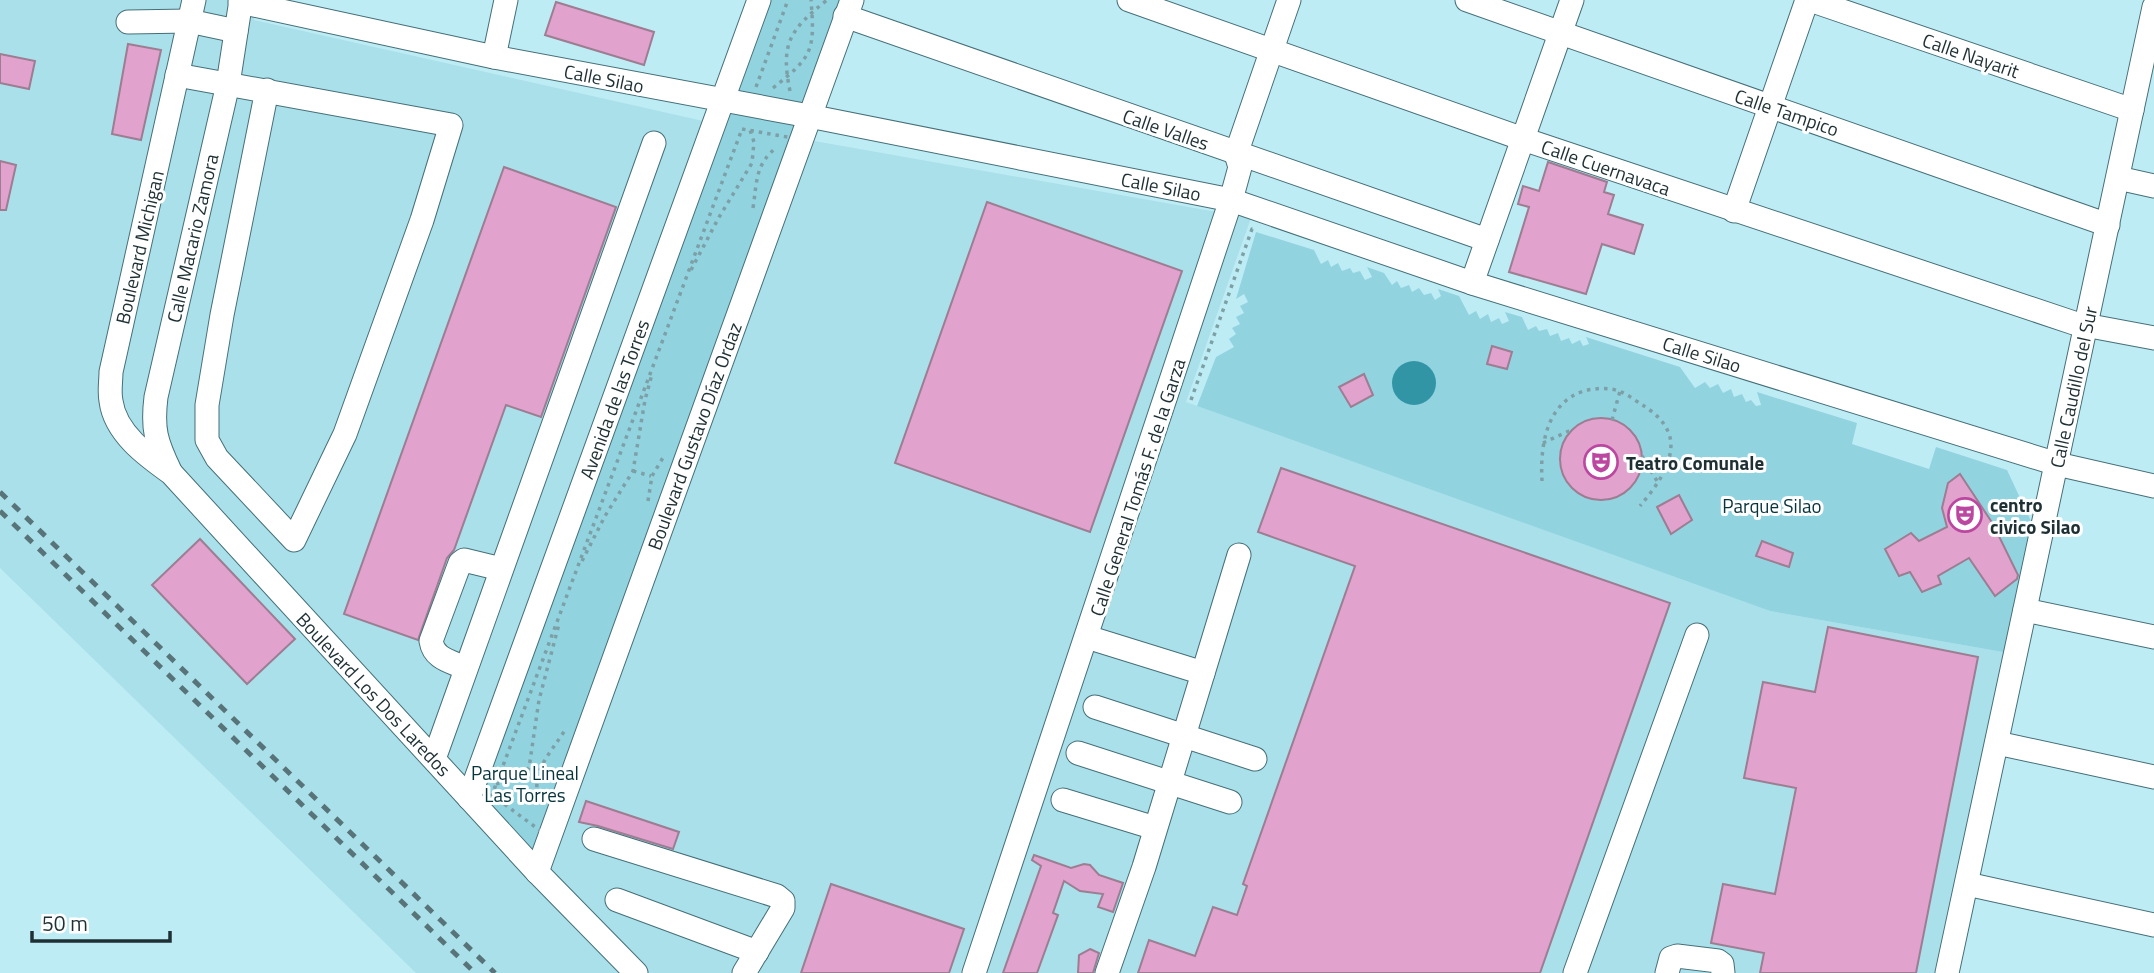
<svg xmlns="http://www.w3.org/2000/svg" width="2154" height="973" viewBox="0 0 2154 973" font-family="'Titillium Web',sans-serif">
<rect width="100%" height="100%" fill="#beecf5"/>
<polygon fill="#a9e0ea" points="0,0 258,0 254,20 712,123 1251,218 1186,402 1770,611 2014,654 1940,973 416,973 0,568"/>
<g fill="#92d3e0">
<polygon points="770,0 849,0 540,861 477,796"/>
<polygon points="1256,232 1314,250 1321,264 1328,260 1331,267 1338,263 1342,271 1350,268 1353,273 1360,271 1365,280 1372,277 1367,267 1384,273 1392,285 1397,281 1401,288 1409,285 1412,292 1419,288 1424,295 1431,293 1435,300 1441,296 1438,289 1459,296 1469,315 1476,311 1480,319 1488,314 1491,322 1499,318 1502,324 1509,321 1505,312 1522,317 1528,330 1536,326 1539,331 1547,329 1550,336 1558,333 1561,341 1569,338 1572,344 1580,340 1583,346 1589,344 1586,337 1680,367 1695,388 1705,382 1710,388 1718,384 1723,393 1731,389 1734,397 1742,394 1746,402 1751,400 1756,406 1761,405 1757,392 1857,423 1852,444 1929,469 1936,447 2007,470 2037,534 2014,654 1770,611 1197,406 1216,357 1234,347 1229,339 1236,334 1232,328 1240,324 1236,317 1244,313 1240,306 1248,302 1244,294 1236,299"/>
</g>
<circle fill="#3295a6" cx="1414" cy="383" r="22"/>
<g fill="#e1a2cd" stroke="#9c7d92" stroke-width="2">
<polygon points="556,2 654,32 644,65 545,35"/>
<polygon points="128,44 161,50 141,140 112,134"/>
<polygon points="0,54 35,61 29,89 0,83"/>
<polygon points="0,161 16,165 6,210 0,210"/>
<polygon points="1548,162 1607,182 1604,192 1614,195 1608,214 1643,225 1634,254 1602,244 1586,294 1509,272 1529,207 1518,204 1523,186 1539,191"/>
<polygon points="504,167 616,207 541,417 506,405 454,550 447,558 418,640 344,614"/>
<polygon points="987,202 1182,271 1090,532 895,463"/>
<polygon points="1492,346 1512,352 1507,369 1487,364"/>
<polygon points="1364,374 1373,395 1351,407 1339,387"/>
<circle cx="1601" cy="459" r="41"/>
<polygon points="1281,468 1670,603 1540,973 1138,973 1149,940 1195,956 1213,907 1237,915 1247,886 1243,884 1355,566 1258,532"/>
<polygon points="1960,474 1993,524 2018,575 2017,579 1995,596 1969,558 1938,576 1941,584 1922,592 1910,572 1899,576 1885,549 1911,533 1919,541 1947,527 1942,508 1948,483"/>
<polygon points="1679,495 1692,520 1671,534 1657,507"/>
<polygon points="200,539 295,639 247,684 152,585"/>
<polygon points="1762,541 1793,553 1789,567 1756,556"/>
<polygon points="1828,627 1978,657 1916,973 1760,973 1764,953 1711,943 1723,884 1775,894 1796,788 1744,778 1763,682 1815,692"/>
<polygon points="586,801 679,832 673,849 598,826 579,822"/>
<polygon points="1034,855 1071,868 1084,864 1090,865 1099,875 1123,883 1113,912 1098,907 1103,894 1080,891 1064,881 1053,913 1058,915 1037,973 1003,973 1041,866 1032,860"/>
<polygon points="831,884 964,929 949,973 801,973"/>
<polygon points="1090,949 1099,953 1093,973 1078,973 1079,955"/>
</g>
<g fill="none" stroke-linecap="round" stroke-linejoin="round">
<g stroke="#456f78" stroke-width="25">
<g id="minor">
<path d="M 194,0 L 111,372 C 111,381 109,392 111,401 C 115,433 147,456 171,473 L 537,872 L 636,973"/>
<polyline points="1129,0 1523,139 2074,323 2154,338"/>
<polyline points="1467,0 2108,225"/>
<polyline points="1810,0 2132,110"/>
<polyline points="240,2 494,57 809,116 1231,200 1472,283 2057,464 2154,486"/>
<polyline points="845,16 1487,240"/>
<polyline points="128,22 189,21 236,31"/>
<polyline points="494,57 506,0"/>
<polyline points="177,75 451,125 422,220 345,434 294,540 217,458 207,440 207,405 222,315 267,90"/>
<polyline points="2118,178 2154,186"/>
<polyline points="1734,211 1807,0"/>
<polyline points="1472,283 1572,0"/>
<path d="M 170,471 C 156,442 152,429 156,397 L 228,84 L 241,0"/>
<polyline points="2025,610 2154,637"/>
<polyline points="1087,637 1203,673"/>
<path d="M 465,668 C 450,661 434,659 431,641 L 460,563 L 464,560 L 501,569"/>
<polyline points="1095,707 1255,759"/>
<polyline points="1997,743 2154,777"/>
<polyline points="1078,753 1230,802"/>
<polyline points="434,759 654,143"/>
<polyline points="469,798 759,0"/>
<polyline points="1063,800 1155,828"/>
<polyline points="594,839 777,896 783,901 783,908 744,973"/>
<polyline points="537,872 852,0"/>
<polyline points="1967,884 2154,925"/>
<polyline points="617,900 757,952"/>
<polyline points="974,973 1231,200 1240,167 1236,154 1289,0"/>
<polyline points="1107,973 1144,867 1239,555"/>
<polyline points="1575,973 1697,635"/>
<polyline points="1667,973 1671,958 1677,956 1718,961 1722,964 1723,973"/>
<polyline points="1947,973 2154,7"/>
</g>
</g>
<g stroke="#7da0a6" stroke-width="3.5" stroke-dasharray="3.5 5" stroke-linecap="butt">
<polyline points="756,87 788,0"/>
<path d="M 773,88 C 813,56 815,51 811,0"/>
<path d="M 790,91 C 780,43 790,30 827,0"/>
<polygon points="742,129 793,138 542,832 492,795"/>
<path d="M 753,208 C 757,182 755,164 777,147"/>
<polyline points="691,270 718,219 752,163 754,142 750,130"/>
<polyline points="1191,400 1252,229 1253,229"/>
<polyline points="1612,420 1620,391"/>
<polyline points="1543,443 1571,430"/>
<polyline points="1642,456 1657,481"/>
<polyline points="633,471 651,476"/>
<path d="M 1542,481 C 1540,446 1546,403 1584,391 C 1595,388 1611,387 1621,392 C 1629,395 1637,402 1644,406 C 1658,415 1670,427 1671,444 C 1671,468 1654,489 1640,506"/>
<polyline points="648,501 652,476 664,456"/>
<polyline points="582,561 605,516 633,471 645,400 652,374"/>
<polyline points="496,784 515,779 529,768 539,700 559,624"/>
<path d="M 540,804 C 529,772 549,756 565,730"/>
</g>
<use href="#minor" stroke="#fff" stroke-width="23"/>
<g stroke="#587479" stroke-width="5" stroke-dasharray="9 9" stroke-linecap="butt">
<polyline points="0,492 495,973"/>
<polyline points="0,511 475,973"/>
</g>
</g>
<defs>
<g id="theatre-ring" transform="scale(1.75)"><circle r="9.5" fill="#fff" stroke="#bc47a0" stroke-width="1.5"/><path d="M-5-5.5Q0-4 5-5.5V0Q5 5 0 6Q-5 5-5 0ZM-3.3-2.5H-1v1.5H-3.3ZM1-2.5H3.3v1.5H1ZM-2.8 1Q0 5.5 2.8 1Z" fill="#bc47a0"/></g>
</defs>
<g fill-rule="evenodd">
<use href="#theatre-ring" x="1601" y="462"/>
<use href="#theatre-ring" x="1965" y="515"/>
</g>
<g text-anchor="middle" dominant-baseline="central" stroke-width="6" stroke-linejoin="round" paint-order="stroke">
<g font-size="19" fill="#1e3033" stroke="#fff">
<text transform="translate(1971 55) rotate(19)">Calle Nayarit</text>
<text transform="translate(604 78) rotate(11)">Calle Silao</text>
<text transform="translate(1787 112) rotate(19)">Calle Tampico</text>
<text transform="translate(1166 129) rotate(19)">Calle Valles</text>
<text transform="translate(1606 167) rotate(19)">Calle Cuernavaca</text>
<text transform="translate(1161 186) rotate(11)">Calle Silao</text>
<text transform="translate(192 238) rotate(-77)">Calle Macario Zamora</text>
<text transform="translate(139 247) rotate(-77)">Boulevard Michigan</text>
<text transform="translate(1702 354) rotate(17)">Calle Silao</text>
<text transform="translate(2073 387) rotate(-78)">Calle Caudillo del Sur</text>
<text transform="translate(614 399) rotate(-70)">Avenida de las Torres</text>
<text transform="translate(694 436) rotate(-70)">Boulevard Gustavo Díaz Ordaz</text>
<text transform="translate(1137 487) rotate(-72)">Calle General Tomás F. de la Garza</text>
<text transform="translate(374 694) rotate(47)">Boulevard Los Dos Laredos</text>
</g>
<g font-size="19" font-weight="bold" fill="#1e3033" stroke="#fff" text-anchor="start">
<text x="1626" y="462">Teatro Comunale</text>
<text x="1990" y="504">centro<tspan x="1990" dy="22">civico Silao</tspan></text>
</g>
<g font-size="19" fill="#05343c" stroke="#fff">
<text x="1772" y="505">Parque Silao</text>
<text x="525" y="772">Parque Lineal<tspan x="525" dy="22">Las Torres</tspan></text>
</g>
</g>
<path d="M32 931v10h138v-10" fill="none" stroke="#1e3033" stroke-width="3.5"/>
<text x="42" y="931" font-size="21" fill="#1e3033" stroke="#ffffff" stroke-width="5" paint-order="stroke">50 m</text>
</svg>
